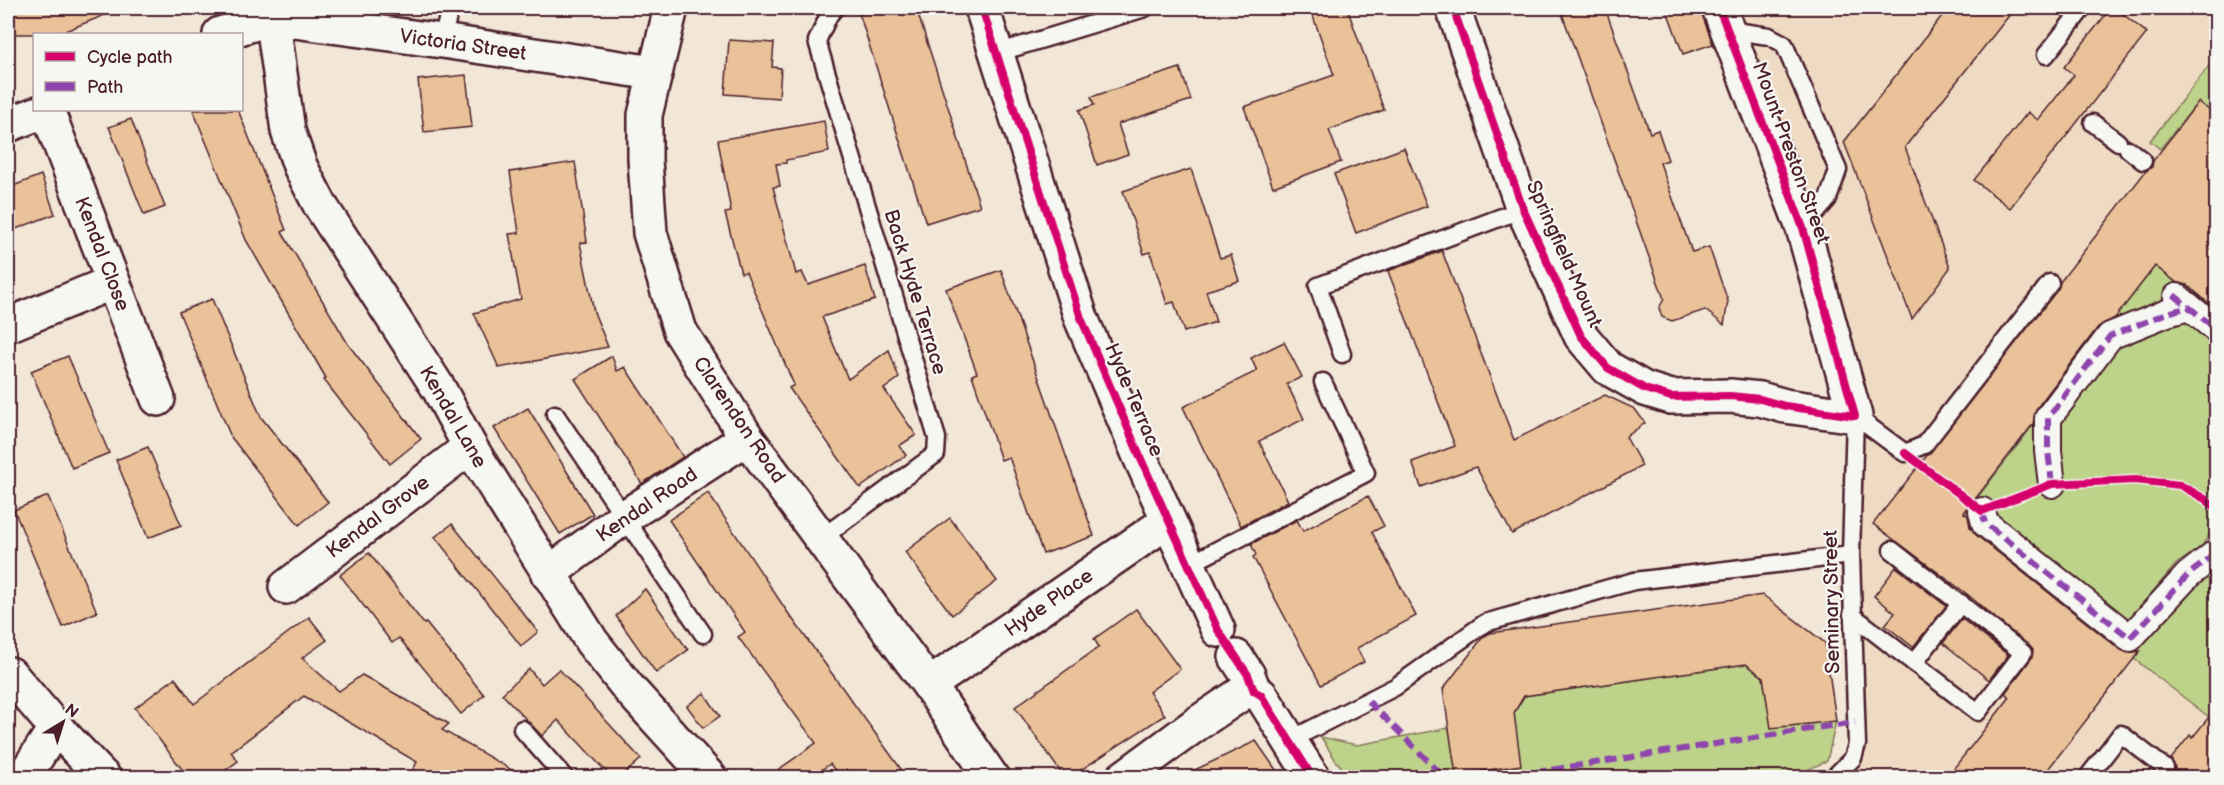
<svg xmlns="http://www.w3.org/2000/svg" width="2224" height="785" viewBox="0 0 2224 785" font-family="'Balsamiq Sans',sans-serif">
<rect width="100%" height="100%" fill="#f2e6d7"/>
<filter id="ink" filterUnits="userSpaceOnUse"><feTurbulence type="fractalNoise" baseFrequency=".0167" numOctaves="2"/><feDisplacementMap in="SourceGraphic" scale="12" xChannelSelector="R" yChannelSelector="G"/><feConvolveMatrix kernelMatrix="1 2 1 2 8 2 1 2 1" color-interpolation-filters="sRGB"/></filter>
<g filter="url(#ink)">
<polygon fill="#efdbc4" points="1698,8 2216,8 2216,777 1827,777 1857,744 1855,416"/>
<g fill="#bdd38a" stroke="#84795a" stroke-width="1.5">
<polygon points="2216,57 2216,116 2198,102 2160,149 2150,141"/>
<polygon points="2155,266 2216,314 2216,525 2201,547 2176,564 2118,633 1965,514"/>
<polygon points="2216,566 2216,707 2209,717 2129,655 2184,589"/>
<polygon points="1746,664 1763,677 1771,727 1836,721 1827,761 1807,770 1800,778 1350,777 1336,761 1321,737 1357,745 1449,728 1456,775 1520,765 1514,713 1524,696"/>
</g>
<g fill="#e9c299" stroke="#4a1f2b" stroke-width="1.5">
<polygon points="8,8 122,8 58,34 8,34"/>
<polygon points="876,8 916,8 980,206 926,223 859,13"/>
<polygon points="1310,8 1347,8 1384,110 1329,130 1341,162 1273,187 1244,107 1334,75"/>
<polygon points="1560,8 1605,8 1650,133 1658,130 1668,160 1660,163 1692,252 1709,247 1728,301 1724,325 1705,310 1672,321 1662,317 1659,308 1664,299"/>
<polygon points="1666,8 1700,8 1713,44 1683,54"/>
<polygon points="1948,8 2015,8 1905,147 1950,268 1912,319 1844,142"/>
<polygon points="2111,8 2115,8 2147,33 2010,208 1974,180 2028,112 2038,120 2074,75 2064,67"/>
<polygon points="729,40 774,43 772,67 781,68 779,98 725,94"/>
<polygon points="1180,68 1191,100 1118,124 1128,154 1097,165 1079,110 1094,105 1091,97"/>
<polygon points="466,75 472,127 424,132 418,80"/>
<polygon points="2198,102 2217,116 2217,310 2187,285 2176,282 2155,266 2115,318 2098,327 2036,409 2033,424 1976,498 1971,501 1964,513 1968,516 1970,527 1976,535 2121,650 2128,653 2140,651 2042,777 1947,777 2010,697 2005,693 2031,659 2033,650 1967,594 1873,524 2058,289 2060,282 2145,172 2152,167 2153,161"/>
<polygon points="193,110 238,110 286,230 282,232 348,344 421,439 390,464 324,380 326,378 246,240"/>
<polygon points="131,119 165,207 144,215 109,127"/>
<polygon points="824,121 829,152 786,160 786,163 776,164 780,186 773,187 796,274 802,272 808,285 865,266 875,300 822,317 848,379 889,350 899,378 884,389 916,435 899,446 906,455 860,488 789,388 794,385 746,272 741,273 725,213 731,212 718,140"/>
<polygon points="1404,148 1427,206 1356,233 1334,174"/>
<polygon points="575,162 587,242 580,243 594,312 608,347 499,368 474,313 521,299 509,234 519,233 510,172"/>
<polygon points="1191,169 1220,258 1231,255 1239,281 1206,291 1216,322 1184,332 1174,302 1167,304 1150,252 1144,254 1123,191"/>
<polygon points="41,175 55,214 8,232 8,188"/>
<polygon points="1442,251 1514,440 1605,395 1635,409 1645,423 1626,437 1642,466 1512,534 1476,467 1421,487 1412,462 1455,446 1388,271"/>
<polygon points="1001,270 1094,536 1043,554 1009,457 1001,460 972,375 977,373 946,289"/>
<polygon points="212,299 261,417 328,502 299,525 231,437 179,312"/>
<polygon points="1284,342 1302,377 1287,384 1304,419 1259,441 1288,501 1241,526 1183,407 1257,371 1251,358"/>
<polygon points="68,356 109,453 72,468 31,371"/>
<polygon points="612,356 617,371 625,367 683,457 642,484 575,379"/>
<polygon points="528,408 593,514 560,534 494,428"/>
<polygon points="148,447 181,525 148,538 116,460"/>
<polygon points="708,493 786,610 901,769 888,777 840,777 830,764 811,777 768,777 816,743 738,637 745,632 669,520"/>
<polygon points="48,496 97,612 63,627 14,510"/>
<polygon points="1368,496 1384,526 1372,532 1416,616 1357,648 1364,662 1321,685 1253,557 1256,555 1251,544 1297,520 1303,531"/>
<polygon points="950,518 997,581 952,615 905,552"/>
<polygon points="452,524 538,632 521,646 435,537"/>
<polygon points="369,553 424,624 426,623 484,695 461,714 399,638 392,643 340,575"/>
<polygon points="1896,567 1946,606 1913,647 1885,625 1895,613 1874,596"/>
<polygon points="645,589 688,650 656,673 616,616"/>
<polygon points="1763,595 1825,643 1836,721 1771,728 1763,677 1746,664 1524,696 1514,713 1521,765 1456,775 1443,689 1483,637 1490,633"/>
<polygon points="1136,609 1180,669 1149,692 1165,715 1070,777 1064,777 1015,707 1099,647 1094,639"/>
<polygon points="309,617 327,640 302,658 339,691 362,675 449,724 442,730 524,777 409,777 417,762 304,696 231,752 238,761 216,777 188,777 135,708 175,678 194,704"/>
<polygon points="1962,619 2008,655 1989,680 1943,643"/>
<polygon points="529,669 542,684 559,669 641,759 621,777 611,777 558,720 542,736 502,694"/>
<polygon points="704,693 720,716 703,728 687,706"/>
<polygon points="2217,707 2217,777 2169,777 2175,769 2171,759 2190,735 2192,738"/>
<polygon points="1256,741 1281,777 1180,777"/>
</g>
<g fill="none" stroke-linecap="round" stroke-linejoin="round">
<g stroke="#4a1f2b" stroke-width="21">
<g id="service">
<polyline points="1728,30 1769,36 1784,44 1838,170 1828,199 1803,228"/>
<polyline points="442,41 450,8"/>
<polyline points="997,53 1145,8"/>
<polyline points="2046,55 2083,8"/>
<polyline points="2093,123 2118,142"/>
<polyline points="2128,149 2143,161"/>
<polyline points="1342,354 1318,286 1523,209"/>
<polyline points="555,414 703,634"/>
<polyline points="1855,416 1905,453 1924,445 2050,283"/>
<polyline points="820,539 936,454 937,438 817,41 829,15 835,8"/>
<polyline points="1892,550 2023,653 1978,712 1914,663"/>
<polyline points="1188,565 1366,473 1323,382"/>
<polyline points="1852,615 1914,663 1961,603"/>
<polyline points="522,729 565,778"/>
<polyline points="1290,740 1395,687 1485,623 1634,581 1851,555"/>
<polyline points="1833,778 1853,758 1857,744 1851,555 1855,416"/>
<polyline points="2087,778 2121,734 2165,768"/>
</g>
</g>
<g stroke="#4a1f2b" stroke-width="30">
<g id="pedestrian">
<polyline points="2177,297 2216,329"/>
<polyline points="2052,484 2048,451 2048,418 2110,336 2167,313 2189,307"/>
<polyline points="1982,511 1985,523 2130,638 2188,575 2216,553"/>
</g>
</g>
<g stroke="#4a1f2b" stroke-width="38">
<g id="minor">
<polyline points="271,8 288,131 300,166 320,205 439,389 470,447 592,642 630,690 710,778"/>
<polyline points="982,8 1081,318 1141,459 1218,630"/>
<polyline points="1453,8 1523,209 1581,336 1608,368 1645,389 1671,397 1730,396 1760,399 1785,406 1855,416 1803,228 1719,8"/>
<polyline points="220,34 272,18 442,41 654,73"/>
<polyline points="47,110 158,399"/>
<polyline points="8,125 46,110"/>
<polyline points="8,325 113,282"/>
<polyline points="548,574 623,518 747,438"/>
<polyline points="286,587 470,447"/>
<polyline points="1236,657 1248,675 1254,691 1261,695 1313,778"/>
<polyline points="10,674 50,721 104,778"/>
<polyline points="929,685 1168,521"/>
<polyline points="23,778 56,727"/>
<polyline points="1123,778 1195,725 1244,692 1254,691"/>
</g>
</g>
<g stroke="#4a1f2b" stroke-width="38">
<polyline id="tertiary" points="671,8 645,115 645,159 650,233 680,331 747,438 929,685 992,778"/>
</g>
<use href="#service" stroke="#f6f6f2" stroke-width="16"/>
<use href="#pedestrian" stroke="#f6f6f2" stroke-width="26"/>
<use href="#minor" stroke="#f6f6f2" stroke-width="33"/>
<use href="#tertiary" stroke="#f6f6f2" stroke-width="33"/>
<g stroke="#8e44ad" stroke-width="6" stroke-dasharray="12 6" stroke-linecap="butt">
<polyline points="2174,295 2216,329"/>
<polyline points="2052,484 2048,451 2048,418 2110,336 2167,313 2189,307"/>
<polyline points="1982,511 1985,523 2130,638 2188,575 2216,553"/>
<polyline points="1368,701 1445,778"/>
<polyline points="1499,778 1855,722"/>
</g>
<g stroke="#f6f6f2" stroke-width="11">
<g id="cycleway">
<polyline points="982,8 1081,318 1141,459 1218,630 1248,675 1254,691 1261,695 1313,778"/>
<polyline points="1453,8 1523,209 1581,336 1608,368 1645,389 1671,397 1730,396 1760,399 1785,406 1855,416 1803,228 1719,8"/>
<polyline points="1905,453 1982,511 2052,484 2135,480 2180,485 2205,499 2216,508"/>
</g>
</g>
<use href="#cycleway" stroke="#d6006c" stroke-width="8"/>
</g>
</g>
<g text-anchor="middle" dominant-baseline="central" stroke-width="4.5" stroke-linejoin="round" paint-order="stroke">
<g font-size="20" fill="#4a1f2b" stroke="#f6f6f2">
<text transform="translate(463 45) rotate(8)">Victoria Street</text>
<text transform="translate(1791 153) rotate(70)">Mount Preston Street</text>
<text transform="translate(102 254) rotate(69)">Kendal Close</text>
<text transform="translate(1564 254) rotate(66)">Springfield Mount</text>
<text transform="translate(915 292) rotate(73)">Back Hyde Terrace</text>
<text transform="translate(1134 400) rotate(67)">Hyde Terrace</text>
<text transform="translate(453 417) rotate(60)">Kendal Lane</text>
<text transform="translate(739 420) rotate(56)">Clarendon Road</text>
<text transform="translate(647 505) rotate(-34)">Kendal Road</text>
<text transform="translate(378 517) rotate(-37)">Kendal Grove</text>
<text transform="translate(1832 602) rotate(-91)">Seminary Street</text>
<text transform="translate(1049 603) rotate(-35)">Hyde Place</text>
</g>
</g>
<rect width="2224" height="785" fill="none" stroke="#f6f6f2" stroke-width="30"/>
<rect x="15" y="15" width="2194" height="755" fill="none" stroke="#4a1f2b" stroke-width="2" filter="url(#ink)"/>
<rect x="33" y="33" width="210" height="78" fill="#f6f6f2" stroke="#b1a0a2" stroke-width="1.5"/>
<rect x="45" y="52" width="30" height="9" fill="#d6006c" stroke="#b1a0a2" stroke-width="1.5"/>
<text x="87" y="63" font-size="18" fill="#4a1f2b">Cycle path</text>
<rect x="45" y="82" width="30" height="9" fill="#8e44ad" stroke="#b1a0a2" stroke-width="1.5"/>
<text x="87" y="93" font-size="18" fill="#4a1f2b">Path</text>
<g transform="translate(63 722) rotate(38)" stroke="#f6f6f2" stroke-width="4.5" paint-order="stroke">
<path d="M0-4.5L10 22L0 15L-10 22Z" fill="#4a1f2b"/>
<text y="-9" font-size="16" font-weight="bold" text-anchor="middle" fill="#4a1f2b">N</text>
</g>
</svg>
